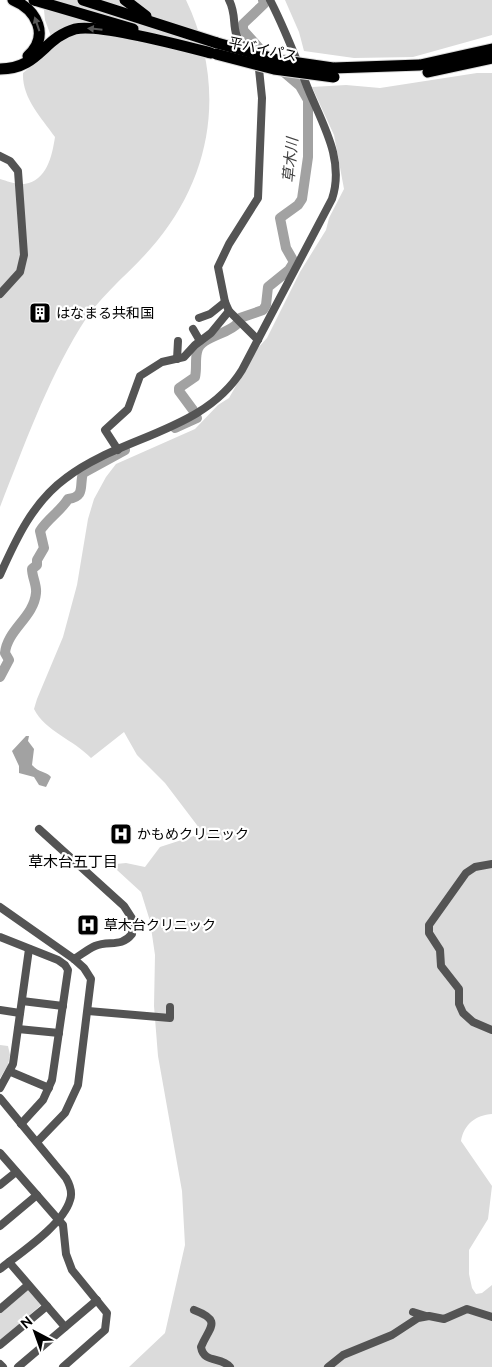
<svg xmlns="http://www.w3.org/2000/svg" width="492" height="1367" viewBox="0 0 492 1367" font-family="Ubuntu,'Noto Sans JP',sans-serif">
<rect width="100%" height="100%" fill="#fff"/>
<g fill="#dbdbdb">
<path d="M 43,0 L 186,0 C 225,82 215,170 157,241 C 133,271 100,294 80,328 C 46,384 24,446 0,507 L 0,179 C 7,181 17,185 24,184 C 47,181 52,156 55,137 C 41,117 22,98 23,73 L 55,47 L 45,20 Z"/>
<polygon points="285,0 492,0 492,35 413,57 354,58 304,51 299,32"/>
<path d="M 477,73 L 492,73 L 492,1114 C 476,1115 464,1124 461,1141 L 492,1186 L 488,1219 L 469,1250 L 469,1274 L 472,1288 L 476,1294 L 482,1293 L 492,1285 L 492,1367 L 129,1367 L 165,1333 L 185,1245 L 182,1191 L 158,1056 L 154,1006 L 155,955 L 150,921 L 141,892 L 117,870 L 116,864 L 126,863 L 145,867 L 160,847 L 203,833 L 165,783 L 137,755 L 124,732 L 91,758 C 74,740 45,731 34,709 L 37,699 L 63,637 L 77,585 L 88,519 L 94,499 L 106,477 L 116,464 L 195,429 L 218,405 L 229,398 L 257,349 L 267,338 L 300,272 L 326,230 L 329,218 L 344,189 L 334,135 L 312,87 L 346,85 L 380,88 Z"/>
<polygon points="0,1045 8,1046 10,1055 8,1065 0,1078"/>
<polygon points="28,1290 41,1305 0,1341 0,1314"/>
</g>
<path fill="#a2a2a2" d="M 26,736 L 29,736 L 28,741 L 34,749 L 32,765 C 39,773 46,771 51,777 L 46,787 L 39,785 L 34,777 L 19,773 L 19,766 L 12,751 Z"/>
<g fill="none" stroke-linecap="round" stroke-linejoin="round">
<g stroke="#a2a2a2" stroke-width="10">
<polyline points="263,0 264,4 243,24 243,30 268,58"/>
<polyline points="240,318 263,310 266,305 268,287 289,270 294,262 286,248 280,218 298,205 302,199 308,157 308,100 300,86 279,68"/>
<path d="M 193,410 L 179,391 L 179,388 L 195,377 C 197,369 195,360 197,352 C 200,336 228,335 238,323"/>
<polyline points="175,428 197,418"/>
<path d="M 0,677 L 9,660 L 5,653 C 7,630 34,617 36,593 C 37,585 32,577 32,569 L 37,565 L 37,560 L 44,548 L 40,531 C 47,519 62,510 68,499 C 86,497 79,485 83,473 L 125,450"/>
</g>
<g stroke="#dbdbdb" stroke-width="13">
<g id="highway">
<path d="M 13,0 C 37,10 50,36 28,56"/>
<polyline points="34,0 133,29"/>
<polyline points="83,0 217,43"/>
<polyline points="125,0 146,16"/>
<polyline points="333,68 420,65 492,49"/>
<path d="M 0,69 C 39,69 43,38 75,29 C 98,23 184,46 211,53"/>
<polyline points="428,72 492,58"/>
</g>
</g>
<g stroke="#545454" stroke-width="8">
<path d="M 229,0 C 239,19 228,32 246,49"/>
<polyline points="255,63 259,69 262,98 258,198 229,244 218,267 225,302 229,311 258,340"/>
<polyline points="0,156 10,161 18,171 24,255 20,272 0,294"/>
<polyline points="199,318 210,314 225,302"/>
<polyline points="193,329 200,341"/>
<polyline points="177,359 178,341"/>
<polyline points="118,450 105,430 128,409 140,376 162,362 184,357 195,345 211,333 229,311"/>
<path d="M 0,575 C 16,539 33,502 66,478 C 120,436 204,432 242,370 L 332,199 C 346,157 319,119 305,81 C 294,53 284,27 270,0"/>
<path d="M 39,829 L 124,906 L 133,920 L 132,934 C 121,948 109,940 95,946 C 88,949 81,955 74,959"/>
<polyline points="492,864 475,867 466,873 429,925 429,933 440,950 441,966 459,989 459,1004 463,1013 473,1022 492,1030"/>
<polyline points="0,907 74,959 84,968 91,979 78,1085 65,1113 37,1142"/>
<polyline points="0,937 58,960 65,965 68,970 52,1080 43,1100 21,1124"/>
<polyline points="22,1001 63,1006"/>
<polyline points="0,1010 20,1013"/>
<polyline points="88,1011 170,1018 170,1007"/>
<polyline points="18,1029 59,1033"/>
<polyline points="11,1072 49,1088"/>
<polyline points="0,1088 13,1064 29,949"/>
<path d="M 0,1098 L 66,1178 C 70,1185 73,1192 70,1200 C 63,1225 20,1253 0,1269"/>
<polyline points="0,1153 63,1225 66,1254 72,1270 107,1313 105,1330 63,1367"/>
<polyline points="0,1185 16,1172"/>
<polyline points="0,1226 37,1195"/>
<polyline points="9,1262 65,1327"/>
<polyline points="0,1309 28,1285"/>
<path d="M 194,1310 C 223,1321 209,1327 201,1347 C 204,1364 221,1356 230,1367"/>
<polyline points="413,1312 426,1316"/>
<polyline points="0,1345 47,1306"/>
<polyline points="0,1364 3,1367"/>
<polyline points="18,1367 97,1300"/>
<polyline points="328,1367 343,1355 392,1335 418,1318 429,1316 444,1319 467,1309 492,1317"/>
</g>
<use href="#highway" stroke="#000" stroke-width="11"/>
<g stroke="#dbdbdb" stroke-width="13" stroke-linecap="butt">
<g id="highway-bridge">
<polyline points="217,43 278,60 333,68"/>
<polyline points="216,54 274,69 334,77"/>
</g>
</g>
<use href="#highway-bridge" stroke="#000" stroke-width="11"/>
</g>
<defs><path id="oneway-solid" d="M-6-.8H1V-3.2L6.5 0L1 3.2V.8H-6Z" transform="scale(1.25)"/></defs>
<g fill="#595959">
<use href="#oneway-solid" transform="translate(37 24) rotate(-109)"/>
<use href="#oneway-solid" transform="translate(95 29) rotate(-174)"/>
</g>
<defs>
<g id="building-square" transform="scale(1.125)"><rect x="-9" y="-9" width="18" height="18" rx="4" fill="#000" stroke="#fff"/><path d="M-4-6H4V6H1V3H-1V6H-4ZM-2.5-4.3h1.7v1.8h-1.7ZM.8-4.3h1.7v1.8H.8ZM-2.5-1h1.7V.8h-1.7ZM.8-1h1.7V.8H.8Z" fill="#fff"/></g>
<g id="hospital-square" transform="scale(1.125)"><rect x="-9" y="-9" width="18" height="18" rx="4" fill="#000" stroke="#fff"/><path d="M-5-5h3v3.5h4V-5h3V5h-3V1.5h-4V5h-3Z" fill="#fff"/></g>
</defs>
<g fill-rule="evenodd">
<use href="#building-square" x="40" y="313"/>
<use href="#hospital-square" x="121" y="834"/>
<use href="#hospital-square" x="88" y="925"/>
</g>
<g text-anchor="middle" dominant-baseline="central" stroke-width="4.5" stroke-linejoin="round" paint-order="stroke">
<g font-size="14" fill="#000" stroke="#fff">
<text transform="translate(263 49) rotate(12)">平バイパス</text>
</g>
<g font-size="14" fill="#000" stroke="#fff" text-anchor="start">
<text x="56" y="313">はなまる共和国</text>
<text x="137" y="834">かもめクリニック</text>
<text x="104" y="925">草木台クリニック</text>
</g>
<g font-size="15" font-style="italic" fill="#434343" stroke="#fff">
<text transform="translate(290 160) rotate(-85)">草木川</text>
</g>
<g font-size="15" fill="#000" stroke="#fff">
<text x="73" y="861">草木台五丁目</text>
</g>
</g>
<g transform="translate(35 1332) rotate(319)" stroke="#ffffff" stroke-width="4" paint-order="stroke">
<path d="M0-4L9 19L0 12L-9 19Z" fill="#000000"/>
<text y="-8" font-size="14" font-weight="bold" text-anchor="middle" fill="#000000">N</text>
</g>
</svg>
